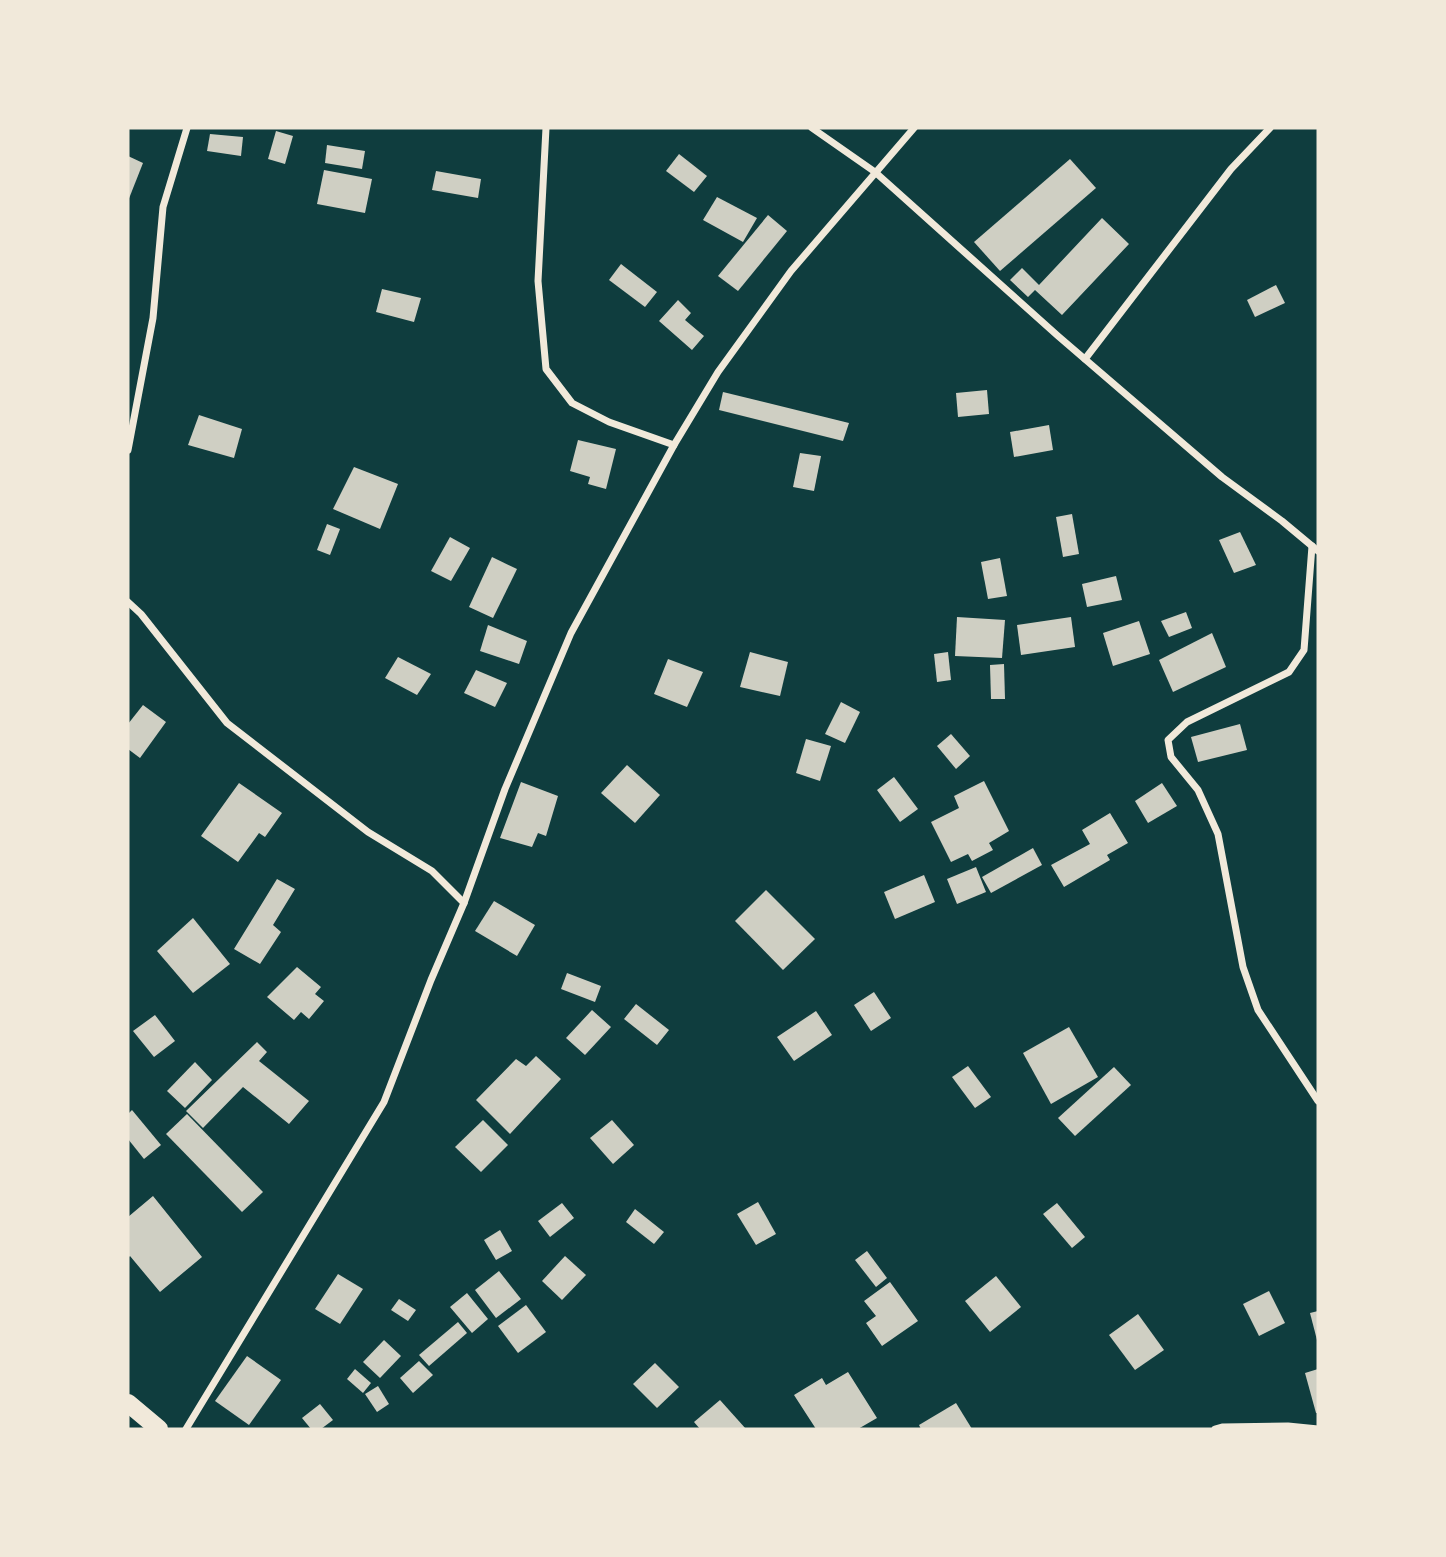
<svg xmlns="http://www.w3.org/2000/svg" width="1446" height="1557" viewBox="0 0 1446 1557" font-family="Lora,serif">
<rect width="100%" height="100%" fill="#0f3d3e"/>
<g fill="#cfcfc3">
<polygon points="276,131 293,136 285,164 268,159"/>
<polygon points="210,134 243,137 241,156 207,151"/>
<polygon points="327,145 365,151 362,169 325,163"/>
<polygon points="679,154 707,176 694,192 666,171"/>
<polygon points="128,156 143,163 128,201"/>
<polygon points="1070,159 1096,188 1000,271 974,242"/>
<polygon points="324,170 372,179 365,213 317,204"/>
<polygon points="436,171 481,179 478,198 432,190"/>
<polygon points="717,197 757,218 743,242 703,220"/>
<polygon points="768,215 787,231 738,291 718,276"/>
<polygon points="1102,218 1129,244 1062,315 1035,290 1028,297 1010,280 1022,268 1039,285"/>
<polygon points="621,264 657,292 645,307 609,280"/>
<polygon points="1276,285 1285,303 1255,317 1247,300"/>
<polygon points="382,289 421,298 414,322 376,312"/>
<polygon points="678,300 691,313 685,320 704,336 692,350 659,321"/>
<polygon points="987,390 989,414 958,417 956,393"/>
<polygon points="723,392 849,423 843,441 719,410"/>
<polygon points="199,415 242,429 234,458 188,445"/>
<polygon points="1049,425 1053,450 1014,457 1010,432"/>
<polygon points="578,440 616,449 606,489 588,484 590,477 570,471"/>
<polygon points="800,453 821,456 814,491 793,487"/>
<polygon points="354,467 398,484 380,529 333,509"/>
<polygon points="1072,514 1079,554 1063,557 1056,517"/>
<polygon points="327,524 340,529 330,555 317,550"/>
<polygon points="1240,532 1256,565 1234,573 1219,540"/>
<polygon points="450,537 470,548 451,581 431,571"/>
<polygon points="492,557 517,569 493,618 469,607"/>
<polygon points="1000,558 1007,596 988,599 981,562"/>
<polygon points="1116,576 1122,600 1087,607 1082,584"/>
<polygon points="1186,612 1192,628 1169,637 1161,621"/>
<polygon points="957,617 1005,620 1002,658 955,656"/>
<polygon points="1071,617 1075,647 1021,655 1017,625"/>
<polygon points="1139,621 1150,654 1113,666 1103,633"/>
<polygon points="488,625 527,641 519,664 480,651"/>
<polygon points="1212,633 1226,667 1173,692 1159,660"/>
<polygon points="750,652 788,662 780,696 740,687"/>
<polygon points="948,652 951,680 937,682 934,654"/>
<polygon points="398,657 431,674 417,695 385,678"/>
<polygon points="668,659 703,672 687,707 654,694"/>
<polygon points="1004,664 1005,699 991,699 990,665"/>
<polygon points="476,670 507,683 495,707 464,693"/>
<polygon points="841,702 860,712 845,743 825,734"/>
<polygon points="143,705 166,722 140,758 128,749 128,724"/>
<polygon points="1240,724 1247,750 1198,762 1191,737"/>
<polygon points="951,734 970,756 956,769 937,746"/>
<polygon points="806,739 831,746 820,781 796,773"/>
<polygon points="627,765 660,795 635,823 601,793"/>
<polygon points="894,777 918,809 900,822 877,790"/>
<polygon points="984,781 1009,831 989,843 993,850 972,861 968,854 951,862 931,822 959,808 954,796"/>
<polygon points="521,782 558,796 546,836 538,833 532,847 500,838"/>
<polygon points="239,783 282,813 265,837 259,833 238,862 201,836"/>
<polygon points="1162,783 1177,806 1148,823 1135,801"/>
<polygon points="1110,813 1128,843 1107,855 1110,860 1064,887 1051,865 1090,844 1082,830"/>
<polygon points="1033,848 1042,865 991,893 982,877"/>
<polygon points="976,867 986,892 957,904 947,879"/>
<polygon points="924,875 935,902 895,919 884,892"/>
<polygon points="277,879 295,889 273,925 281,932 260,964 234,949"/>
<polygon points="766,890 815,939 783,970 735,921"/>
<polygon points="494,901 535,925 517,956 475,931"/>
<polygon points="193,918 230,964 193,993 157,951"/>
<polygon points="297,967 321,987 315,994 324,1001 309,1019 301,1012 294,1020 267,997"/>
<polygon points="567,973 601,986 595,1002 561,989"/>
<polygon points="874,992 891,1018 871,1031 854,1005"/>
<polygon points="636,1004 669,1030 657,1045 624,1019"/>
<polygon points="592,1010 611,1027 585,1055 566,1038"/>
<polygon points="816,1011 832,1035 794,1061 777,1037"/>
<polygon points="155,1015 175,1041 154,1057 133,1031"/>
<polygon points="1069,1027 1098,1077 1051,1104 1023,1053"/>
<polygon points="257,1042 267,1052 259,1061 309,1101 289,1124 243,1087 203,1128 186,1111"/>
<polygon points="536,1056 561,1079 510,1134 476,1100 516,1059 526,1066"/>
<polygon points="195,1062 212,1080 185,1108 167,1091"/>
<polygon points="968,1066 991,1097 975,1108 952,1077"/>
<polygon points="1114,1067 1131,1085 1075,1136 1058,1118"/>
<polygon points="132,1110 161,1145 144,1159 128,1139 128,1114"/>
<polygon points="187,1114 263,1192 242,1212 166,1134"/>
<polygon points="483,1120 508,1145 481,1172 455,1147"/>
<polygon points="612,1120 634,1145 613,1164 590,1138"/>
<polygon points="153,1196 202,1257 160,1292 130,1256 128,1258 128,1217"/>
<polygon points="758,1202 776,1234 756,1245 737,1214"/>
<polygon points="562,1203 574,1218 550,1237 538,1221"/>
<polygon points="1057,1203 1085,1237 1072,1248 1043,1214"/>
<polygon points="635,1209 664,1232 654,1244 626,1222"/>
<polygon points="500,1230 512,1251 496,1260 484,1240"/>
<polygon points="867,1251 887,1278 876,1287 855,1260"/>
<polygon points="565,1256 586,1275 562,1300 542,1281"/>
<polygon points="499,1271 521,1299 496,1318 475,1290"/>
<polygon points="338,1274 363,1289 340,1324 315,1309"/>
<polygon points="996,1276 1021,1307 990,1332 965,1301"/>
<polygon points="890,1282 918,1321 882,1346 866,1323 876,1316 864,1301"/>
<polygon points="1269,1291 1285,1323 1259,1336 1243,1304"/>
<polygon points="467,1293 488,1319 472,1333 450,1307"/>
<polygon points="399,1299 416,1310 408,1321 391,1310"/>
<polygon points="526,1305 546,1332 518,1353 498,1326"/>
<polygon points="1318,1311 1318,1339 1317,1340 1310,1313"/>
<polygon points="1138,1314 1164,1350 1135,1370 1109,1335"/>
<polygon points="458,1322 467,1333 429,1366 419,1355"/>
<polygon points="384,1340 401,1356 380,1378 363,1362"/>
<polygon points="247,1356 281,1380 249,1425 215,1401"/>
<polygon points="419,1361 433,1375 413,1393 400,1378"/>
<polygon points="655,1363 679,1387 657,1408 633,1384"/>
<polygon points="355,1369 371,1383 363,1393 347,1379"/>
<polygon points="1318,1369 1318,1413 1316,1413 1305,1373"/>
<polygon points="848,1372 877,1418 858,1429 816,1429 794,1395 822,1378 826,1385"/>
<polygon points="378,1386 389,1404 377,1412 365,1394"/>
<polygon points="720,1400 746,1429 700,1429 694,1422"/>
<polygon points="956,1403 972,1429 921,1429 919,1425"/>
<polygon points="320,1404 333,1420 321,1429 311,1429 302,1418"/>
</g>
<g fill="none" stroke-linecap="round" stroke-linejoin="round">
<g stroke="#f1e9da" stroke-width="7">
<polyline points="546,128 538,281 546,369 572,403 609,422 674,445"/>
<polyline points="812,128 875,172 1058,336 1222,477 1282,521 1318,551"/>
<polyline points="1085,359 1231,169 1270,128"/>
<polyline points="128,450 153,318 163,207 187,128"/>
<polyline points="1312,546 1304,650 1289,672 1187,722 1168,740 1171,757 1198,790 1218,834 1243,967 1258,1010 1318,1101"/>
<polyline points="128,602 141,614 227,723 368,832 432,871 464,903"/>
<polyline points="186,1429 384,1102 431,980 464,903 505,789 571,633 674,445 718,372 791,271 914,128"/>
<polyline points="1215,1429 1222,1427 1288,1426 1318,1429"/>
</g>
<polyline stroke="#f1e9da" stroke-width="18" points="128,1403 159,1429"/>
</g>
<rect width="1446" height="1557" fill="none" stroke="#f1e9da" stroke-width="259"/>
</svg>
